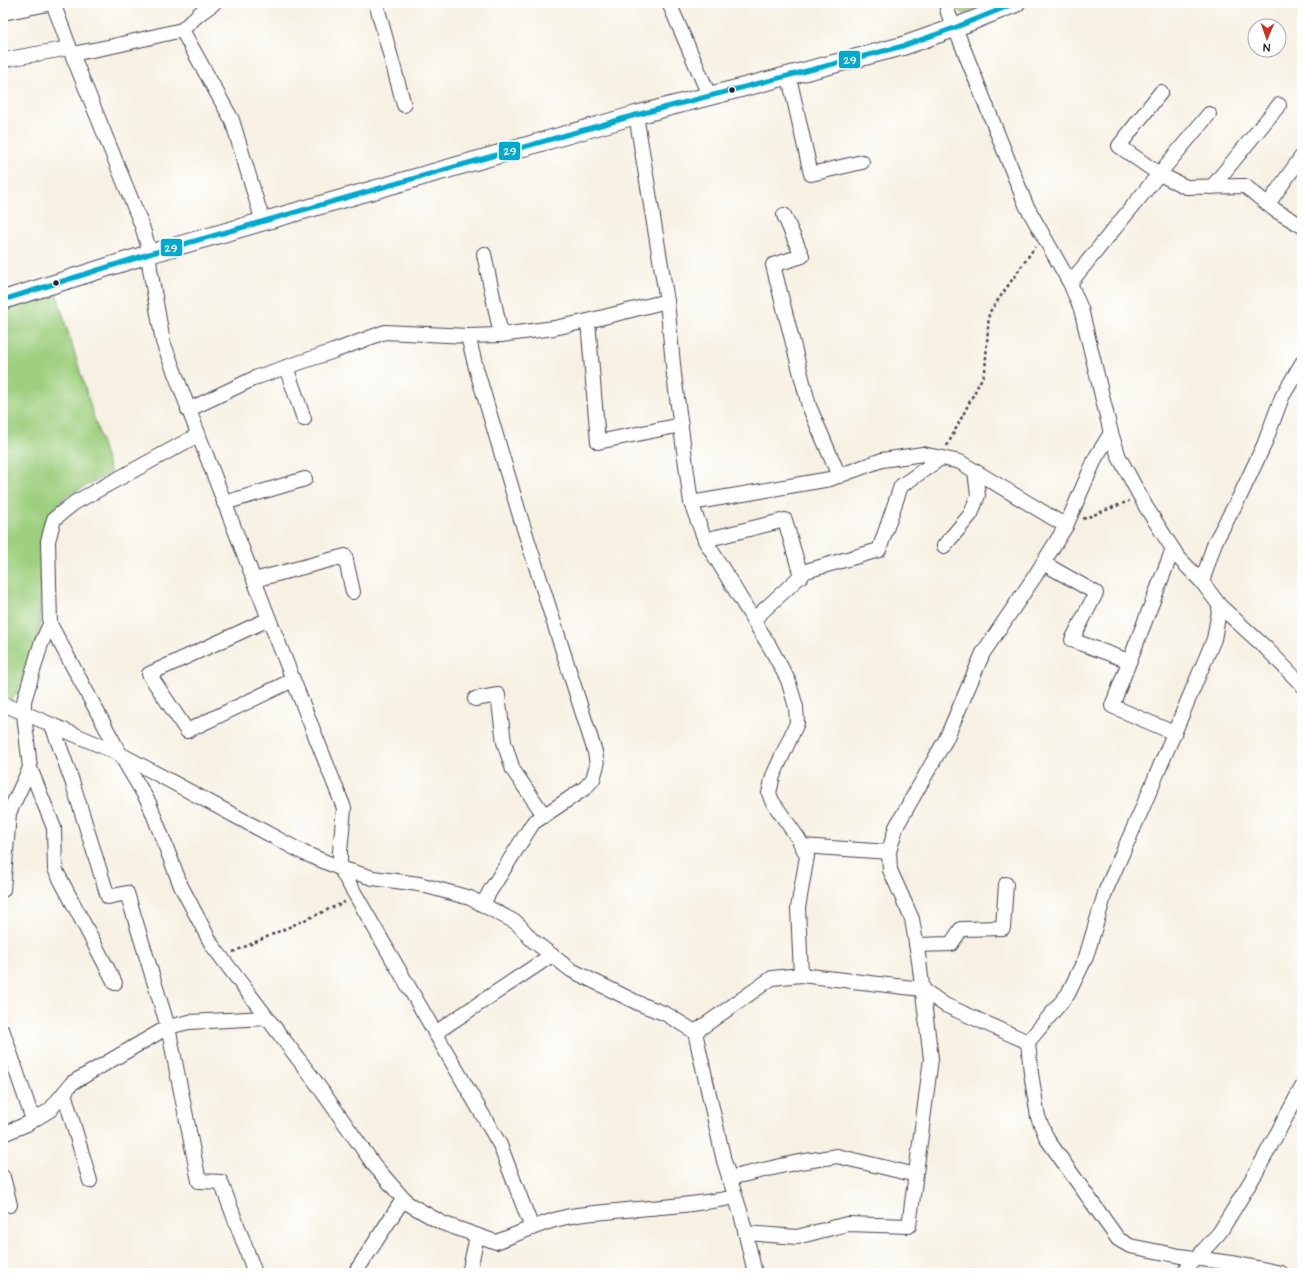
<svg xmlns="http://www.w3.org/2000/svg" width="1305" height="1276" viewBox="0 0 1305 1276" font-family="'Architects Daughter',sans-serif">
<rect width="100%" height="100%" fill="#fff"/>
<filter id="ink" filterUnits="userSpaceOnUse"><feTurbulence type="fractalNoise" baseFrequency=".025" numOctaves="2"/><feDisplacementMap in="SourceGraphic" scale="8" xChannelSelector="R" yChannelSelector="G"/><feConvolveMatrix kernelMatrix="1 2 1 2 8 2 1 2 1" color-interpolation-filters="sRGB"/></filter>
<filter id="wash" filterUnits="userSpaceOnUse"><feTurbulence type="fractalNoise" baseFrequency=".012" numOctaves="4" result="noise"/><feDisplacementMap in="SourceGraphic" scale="16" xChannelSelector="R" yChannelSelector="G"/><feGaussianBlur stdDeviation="0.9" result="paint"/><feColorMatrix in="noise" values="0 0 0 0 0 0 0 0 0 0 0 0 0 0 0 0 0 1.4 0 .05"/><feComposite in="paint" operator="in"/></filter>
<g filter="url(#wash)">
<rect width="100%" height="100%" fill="#f6f1e2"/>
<g fill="#9ecf7e" stroke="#60785c">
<polygon points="953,3 989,3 964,14 954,8"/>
<polygon points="55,289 111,473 65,497 55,508 42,536 40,626 35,649 16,695 10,700 3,697 3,305"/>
</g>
</g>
<g filter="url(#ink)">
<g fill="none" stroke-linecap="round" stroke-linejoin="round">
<g stroke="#424154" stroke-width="16">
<g id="minor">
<polyline points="53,3 72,54 142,226 148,246 150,269 163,342 269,619 344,808 340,852 340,868 500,1145 532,1228"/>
<polyline points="376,3 404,105"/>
<polyline points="669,3 709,95"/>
<polyline points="946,3 948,13 960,40 1026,205 1070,283 1081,309 1111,433 1119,457 1146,507 1178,557 1202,582 1220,606 1267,649 1302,685"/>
<polyline points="3,13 53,3"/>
<polyline points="182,30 232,120 263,222"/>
<polyline points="72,54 113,46 182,30 199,14 214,3"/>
<polyline points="3,60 69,48"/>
<polyline points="789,77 811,174 862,162"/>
<polyline points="1161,92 1119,146 1159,174 1209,114"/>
<polyline points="636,115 667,301 674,375 691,503 705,540 770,647 788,680 796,707 797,723 773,776 769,793 772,801 798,838 807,856 798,908 801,975"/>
<polyline points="1212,187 1279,105"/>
<polyline points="1268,204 1302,156"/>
<polyline points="784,215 802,256 773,265 809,406 839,476"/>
<polyline points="484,254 501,335"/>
<polyline points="1070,283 1159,174 1186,187 1245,186 1275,210 1302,226"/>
<polyline points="588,321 598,442 681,425"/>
<polyline points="468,336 476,368 520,516 595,752 597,765 593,779 585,788 533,823 490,891 483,904"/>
<polyline points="286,367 304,419"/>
<polyline points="188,410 257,377 334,351 385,332 468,336 501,335 554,328 588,321 667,301"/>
<polyline points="224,503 305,479"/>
<polyline points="691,503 830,479 882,460 923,454 960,462 1066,526"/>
<polyline points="705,540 785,520 801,576"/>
<polyline points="944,546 971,514 978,495 975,471"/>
<polyline points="1173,549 1112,706 1174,733"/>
<polyline points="1043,563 1096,593 1072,640 1129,661"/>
<polyline points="254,580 345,556 353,592"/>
<polyline points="1202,582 1215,542 1240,496 1264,445 1282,397 1302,363"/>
<polyline points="1220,606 1214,639 1142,809 1106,890 1086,957 1068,994 1028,1042 1031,1073 1038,1117 1047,1139 1118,1239 1130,1246 1180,1256 1238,1264 1281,1273"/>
<polyline points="269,619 149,674 187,731 293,680"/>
<polyline points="753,620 806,571 879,550 901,486 941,458"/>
<path d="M 50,624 L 120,754 L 149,803 L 181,886 L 212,945 L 315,1081 L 374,1165 L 407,1203 L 442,1223 L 496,1242 C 523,1232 549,1219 577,1215 C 630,1208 683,1208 735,1197"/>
<polyline points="475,699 498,695 504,742 513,770 544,815"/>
<polyline points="3,704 120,754 304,853 340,868 373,878 419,884 470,898 517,923 532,940 571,970 640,1004 666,1014 695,1032 724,1161 741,1214 755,1273"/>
<polyline points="52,725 72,781 108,897 127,893 168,1027 199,1181 221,1182 255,1273"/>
<polyline points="30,768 54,828 55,869 115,983"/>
<polyline points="802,846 889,852"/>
<polyline points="3,890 9,813 30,768 24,714 24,701 41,644 50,624 48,541 54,519 74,503 198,435"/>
<polyline points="916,945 951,944 961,929 1003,928 1006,884"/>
<polyline points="3,1032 33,1120"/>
<polyline points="695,1032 772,978 801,975 922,989 945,1005 1028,1042"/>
<polyline points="435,1033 552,955"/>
<polyline points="64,1093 90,1181"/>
<polyline points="3,1134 27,1124 50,1110 72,1083 168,1027 189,1022 267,1018"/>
<polyline points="3,1177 10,1205"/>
<polyline points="729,1178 794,1163 837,1156 916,1175"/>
<polyline points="746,1233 797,1237 847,1224 909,1226 931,1059 919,961 912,919 890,870 889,852 896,827 946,739 983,653 1035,576 1066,526 1096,457 1111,433"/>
<polyline points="355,1273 404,1198"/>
<polyline points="469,1273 477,1236"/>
<polyline points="1183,1273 1220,1232 1257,1171 1302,1087"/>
</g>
</g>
<g stroke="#424154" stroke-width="20">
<polyline id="major" points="3,300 149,254 636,115 903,46 954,28 1016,3"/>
</g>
<g stroke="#424154" stroke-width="2.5" stroke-dasharray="3 3" stroke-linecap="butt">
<polyline points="947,446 985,372 989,313 1035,247"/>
<polyline points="1083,519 1129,501"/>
<polyline points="233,952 345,902"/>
</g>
<use href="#minor" stroke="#fff" stroke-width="14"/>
<use href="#major" stroke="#fff" stroke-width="18"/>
<g stroke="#fff" stroke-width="8">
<polyline id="bus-1" points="3,300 149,254 636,115 903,46 954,28 1016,3"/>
</g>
<use href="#bus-1" stroke="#00a9ce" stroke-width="5"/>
</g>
</g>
<g fill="#22223b" stroke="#fff" stroke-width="1.5">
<circle cx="732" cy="90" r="3.5"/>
<circle cx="56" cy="283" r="3.5"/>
</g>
<g stroke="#fff" stroke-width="1.5">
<rect x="838" y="50" width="23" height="19" rx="4" fill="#00a9ce"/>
<rect x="498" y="141" width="23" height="20" rx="4" fill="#00a9ce"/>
<rect x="160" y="238" width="23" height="19" rx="4" fill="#00a9ce"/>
</g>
<g font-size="11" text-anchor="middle" font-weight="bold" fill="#fff">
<text x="850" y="64">29</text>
<text x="510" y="155">29</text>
<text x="171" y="252">29</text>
</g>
<rect width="1305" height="1276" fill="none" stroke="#fff" stroke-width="16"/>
<g transform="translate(1267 38) rotate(182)"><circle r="19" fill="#ffffff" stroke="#a7a7b1"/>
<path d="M0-3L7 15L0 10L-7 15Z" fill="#c8321e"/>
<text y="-6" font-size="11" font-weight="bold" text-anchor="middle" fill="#22223b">N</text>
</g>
</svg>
